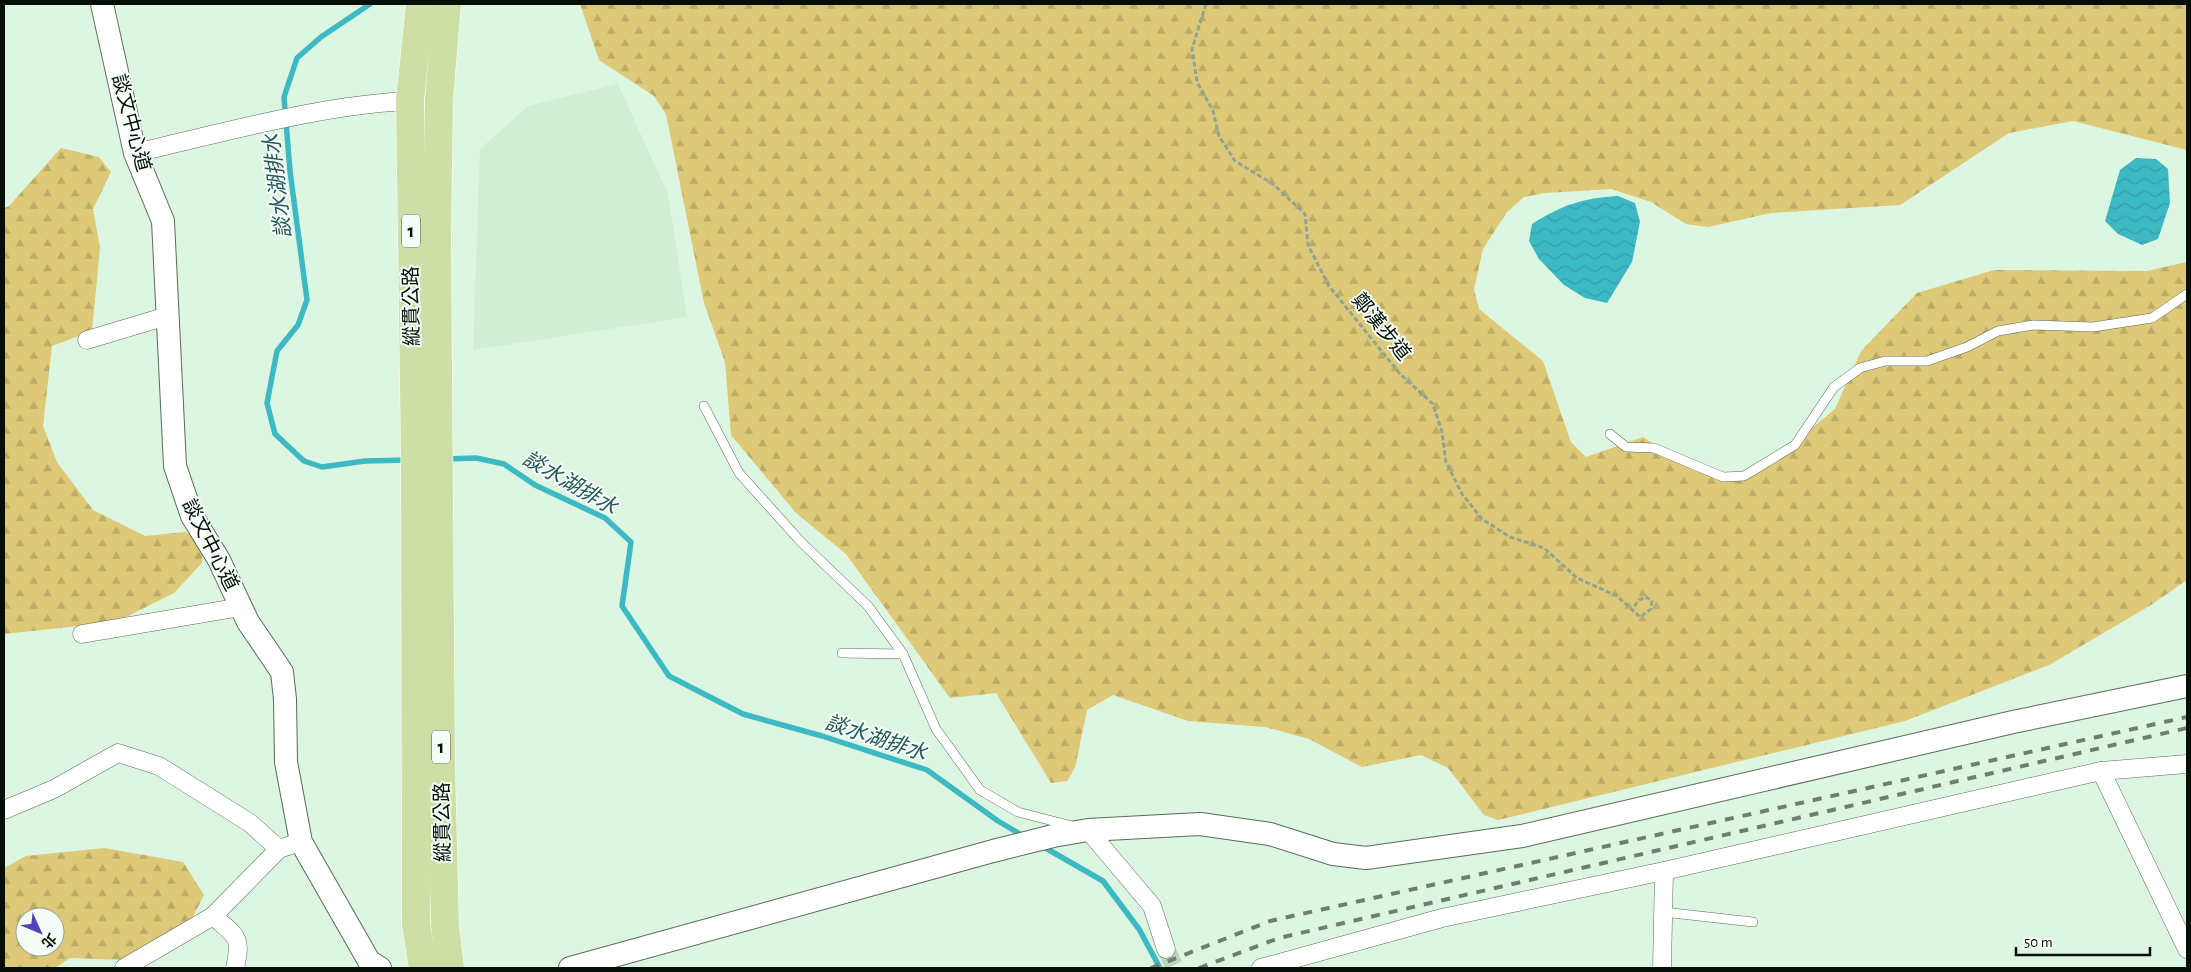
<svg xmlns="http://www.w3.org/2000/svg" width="2191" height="972" viewBox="0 0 2191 972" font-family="'Alegreya Sans','Noto Sans TC',sans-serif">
<defs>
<pattern id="forest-firs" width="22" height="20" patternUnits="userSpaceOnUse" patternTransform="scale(1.25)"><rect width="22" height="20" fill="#ddc977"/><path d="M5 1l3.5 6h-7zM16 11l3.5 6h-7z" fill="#bcab65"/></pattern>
<pattern id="water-waves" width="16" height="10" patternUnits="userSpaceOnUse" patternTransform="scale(1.25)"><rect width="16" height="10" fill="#3db9c4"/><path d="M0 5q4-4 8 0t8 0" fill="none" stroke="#349ea7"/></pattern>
</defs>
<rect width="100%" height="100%" fill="#ddf6e1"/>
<polygon fill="#cfeed3" points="618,84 668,194 687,317 473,350 480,149 528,106"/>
<g fill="url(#forest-firs)" fill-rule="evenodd">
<polygon points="580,4 2187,4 2187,150 2073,121 2009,133 1900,205 1771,213 1708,227 1686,224 1651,202 1611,189 1545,193 1524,197 1507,212 1483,249 1474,289 1479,309 1543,361 1571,442 1586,457 1643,437 1694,471 1734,480 1771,462 1835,409 1861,351 1917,293 1994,270 2147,271 2187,262 2187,580 2151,605 2049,665 1905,721 1498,820 1484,815 1448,768 1421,755 1362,767 1309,739 1265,727 1188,721 1113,695 1087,710 1075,768 1067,781 1051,783 996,693 950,698 846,554 796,513 731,435 725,362 704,303 666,114 654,96 599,60"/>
<polygon points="61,148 99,157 111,172 93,209 100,248 92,331 52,346 43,426 57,462 93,510 145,536 185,532 203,541 202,563 174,593 116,622 4,634 4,208 9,206"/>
<path d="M 104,848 L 183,862 L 204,895 L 185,932 L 154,961 L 70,958 L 55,968 L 4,968 L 4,868 L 26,856 ZM 25,917 L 55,917 L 55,947 L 25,947 Z"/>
</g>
<g fill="url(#water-waves)">
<polygon points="2136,158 2156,159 2168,169 2170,203 2158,239 2142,245 2118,234 2105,221 2120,170"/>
<path d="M 1618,196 L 1635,203 L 1640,222 L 1632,262 L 1607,303 L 1585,298 L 1564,285 L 1539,259 L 1529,241 L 1532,224 C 1562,205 1583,198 1618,196 Z"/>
</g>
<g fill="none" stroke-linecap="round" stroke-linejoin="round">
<g stroke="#3db9c4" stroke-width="5.5">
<polyline points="370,4 321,37 297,58 284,97 290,171 307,300 298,325 277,351 267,403 275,434 304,461 322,467 365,461 408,460"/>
<polyline points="445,459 476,458 504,464 535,485 605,518 631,542 622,606 669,676 743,714 822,736 927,770 998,821 1025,837"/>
<polyline points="1042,846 1103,881 1139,929 1160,968"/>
</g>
<polyline stroke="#bdd3c0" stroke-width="18" stroke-dasharray="18 9" stroke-linecap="butt" points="1166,949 1175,968"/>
<g stroke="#576c5a" stroke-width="10">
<g id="service">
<polyline points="704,406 739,473 801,542 868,606 903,654 936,729 980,790 1018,812 1072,826"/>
<polyline points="1610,434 1626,447 1654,448 1723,477 1744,476 1795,445 1834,387 1860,368 1885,361 1927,361 1967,347 1998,331 2033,325 2093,327 2152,318 2187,294"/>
<polyline points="842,653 903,654"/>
<polyline points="1663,912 1753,922"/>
</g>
</g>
<g stroke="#576c5a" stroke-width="19">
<g id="minor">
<path d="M 135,153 C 235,130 336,100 439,100"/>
<polyline points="87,340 167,316"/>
<polyline points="82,634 241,607"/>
<polyline points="2101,771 2187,949"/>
<polyline points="4,810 54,789 118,753 159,766 250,823 279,849"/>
<polyline points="1088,830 1152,906 1166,949"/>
<path d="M 213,916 C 237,937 242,936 235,968"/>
<polyline points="124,968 213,916 279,849 291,845"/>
<polyline points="1261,968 1442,918 1664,871 2101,771 2187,764"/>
<polyline points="1662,968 1664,871"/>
</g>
</g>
<g stroke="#576c5a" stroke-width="24">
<g id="tertiary">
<polyline points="102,4 135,153 163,221 175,466 192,516 219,560 248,622 282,672 285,699 286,762 301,842 369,961 380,968"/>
<polyline points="570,968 993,851 1053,836 1088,830 1200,824 1270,834 1333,854 1366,858 1522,836 2013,722 2187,686"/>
</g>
</g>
<g stroke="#fff" stroke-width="29">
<g id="primary">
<polyline points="420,4 410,100 415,460 416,924 423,968"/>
<polyline points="447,4 439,100 437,236 441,765 445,925 450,968"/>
</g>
</g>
<polyline stroke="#91a494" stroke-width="3" stroke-dasharray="5 2.5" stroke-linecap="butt" points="1206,4 1192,49 1197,82 1213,111 1219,136 1235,161 1273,184 1305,214 1308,245 1329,286 1400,374 1433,404 1442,432 1446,462 1462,494 1482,519 1510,537 1544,548 1577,578 1617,596 1640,617 1651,609 1652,601 1646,597 1639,600 1633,608"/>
<use href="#service" stroke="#fff" stroke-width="9"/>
<use href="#minor" stroke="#fff" stroke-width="18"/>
<use href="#tertiary" stroke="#fff" stroke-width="22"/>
<use href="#primary" stroke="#cedfa6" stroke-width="28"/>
<g stroke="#6e7f71" stroke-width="4" stroke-dasharray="9 9" stroke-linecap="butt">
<polyline points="1151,968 1270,921 2187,717"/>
<polyline points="1199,968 1279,938 2187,728"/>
</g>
</g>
<g text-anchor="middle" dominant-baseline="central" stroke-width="4" stroke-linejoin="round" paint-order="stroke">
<g fill="#f4fef6" stroke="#4d564f" stroke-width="1">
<rect x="402" y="214.5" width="18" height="33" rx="4"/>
<rect x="432" y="730.5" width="18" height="33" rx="4"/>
</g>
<g font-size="19" font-weight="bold" fill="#060e08">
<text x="411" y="231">1</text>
<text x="441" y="747">1</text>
</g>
<g font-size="20" fill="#060e08" stroke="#f4fef6">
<text transform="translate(131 123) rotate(75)">談文中心道</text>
<text transform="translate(412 306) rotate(-91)">縱貫公路</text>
<text transform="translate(1381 327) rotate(51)">鄭漢步道</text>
<text transform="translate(210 545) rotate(63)">談文中心道</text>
<text transform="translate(443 822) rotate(-91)">縱貫公路</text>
</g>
<g font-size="21" font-style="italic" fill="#24575c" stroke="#f4fef6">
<text transform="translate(278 186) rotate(-97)">談水湖排水</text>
<text transform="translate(570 483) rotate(30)">談水湖排水</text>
<text transform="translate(876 738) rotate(18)">談水湖排水</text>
</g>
</g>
<rect width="2191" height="972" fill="none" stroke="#060e08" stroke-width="10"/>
<g transform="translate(40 932) rotate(134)"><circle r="24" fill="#f4fef6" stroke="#959e97"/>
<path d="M0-4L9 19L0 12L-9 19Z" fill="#5342ba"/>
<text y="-8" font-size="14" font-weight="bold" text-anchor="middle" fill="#060e08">北</text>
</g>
<path d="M2016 947v8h134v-8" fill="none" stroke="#060e08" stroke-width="2.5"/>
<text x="2024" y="947" font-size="15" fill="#060e08" stroke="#f4fef6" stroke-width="4" paint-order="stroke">50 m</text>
</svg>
